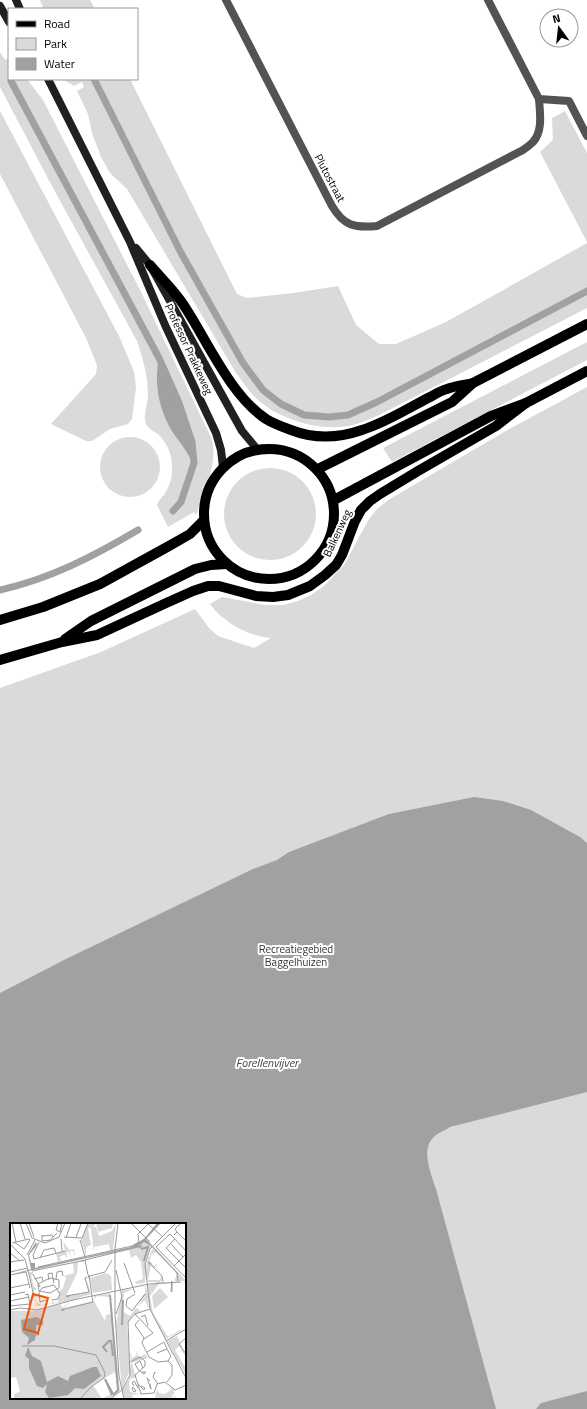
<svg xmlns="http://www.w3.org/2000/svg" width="587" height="1409" viewBox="0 0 587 1409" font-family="'Titillium Web',sans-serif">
<rect width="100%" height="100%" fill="#fff"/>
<g fill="#dadada" fill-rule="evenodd">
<polygon points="40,0 90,0 95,9 39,9 43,7"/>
<path d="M 0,52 L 5,60 L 9,58 L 9,79 L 27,79 L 43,100 L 140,290 L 209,433 C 211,437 213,441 213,445 C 216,469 203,494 196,515 L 194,512 L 168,527 L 157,505 C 158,501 161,498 164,495 C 168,489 172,479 172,472 C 173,458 169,445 159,435 C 153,430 146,429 145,420 C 144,412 148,403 148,395 C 148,376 143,359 137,341 L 53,188 L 0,87 Z"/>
<path d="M 63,79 L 130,79 L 237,294 L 247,298 L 294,293 L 338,286 L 356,325 L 379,344 L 396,344 L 446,322 L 587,243 L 587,308 L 391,409 C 381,414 371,419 360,423 C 328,434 284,422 259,401 C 250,393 243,382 236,373 L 127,189 L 110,173 L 101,157 L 92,133 L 88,114 L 77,91 L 84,87 L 82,82 L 74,86 Z"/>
<polygon points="0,111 120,338 134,372 136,387 132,419 128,424 110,429 92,441 86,441 51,424 96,374 97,365 86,338 0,174"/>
<polygon points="565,111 587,153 587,242 540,152 553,140 552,118"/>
<polygon points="587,342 587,360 392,462 383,448"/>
<path d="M 587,387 L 587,1409 L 0,1409 L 0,688 L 101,652 L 195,609 L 209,628 L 218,636 L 254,648 L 271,638 C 248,636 224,623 210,604 L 222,597 L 265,605 L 283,605 L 298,601 L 311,595 L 324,586 L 344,565 L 369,519 L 377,509 L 390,499 L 504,432 ZM 11,1224 L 185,1224 L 185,1398 L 11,1398 Z"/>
<circle cx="130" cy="467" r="30"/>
<circle cx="270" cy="514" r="46"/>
</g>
<g fill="#a1a1a1" fill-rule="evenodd">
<path d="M 159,358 C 173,390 189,423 193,458 L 190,458 C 184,446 175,437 169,426 C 158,405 154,381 159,358 Z"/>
<path d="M 474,797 L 503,801 L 531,810 L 580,837 L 587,843 L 587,1092 L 450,1127 C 446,1130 440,1132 436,1135 C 419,1148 431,1173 436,1189 L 496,1409 L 0,1409 L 0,993 L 68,958 L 253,869 L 277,860 L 289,852 L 389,814 ZM 11,1224 L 185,1224 L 185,1398 L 11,1398 Z"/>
<polygon points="587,1391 587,1409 536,1409 541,1403"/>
</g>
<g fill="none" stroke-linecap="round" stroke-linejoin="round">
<g stroke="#a1a1a1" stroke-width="7">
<polyline points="94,79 180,251 243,363 263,390 281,404 304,415 329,417 348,415 377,402 587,291"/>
<polyline points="11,81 159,358 179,403 192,442 194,463 181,502 173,511"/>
<path d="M 0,590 C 50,579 94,556 138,530"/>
</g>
<g stroke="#535353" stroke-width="8">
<path d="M 226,0 L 332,206 C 344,226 354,228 377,226 L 523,150 C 526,148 530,145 533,142 C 543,131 540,113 539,99"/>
<polyline points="488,0 539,99 569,101 587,136"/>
</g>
<g stroke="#202020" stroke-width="8">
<polyline points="16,0 20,9"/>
<polyline points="0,6 9,22"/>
<polyline points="48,79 130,242 165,325 216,433 221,450 223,467"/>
<polyline points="136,248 150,265 242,431 257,449"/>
</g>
<g stroke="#000" stroke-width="10">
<path d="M 150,265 C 161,278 174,290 183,304 C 207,340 230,395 266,419 C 274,424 283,427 291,430 C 314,439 339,438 362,430 C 385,423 407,409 428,398 C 434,395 440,391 447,389 C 455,386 465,385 473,383"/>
<circle cx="269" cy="514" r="65"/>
<polyline points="318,469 452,402 473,383 587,324"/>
<polyline points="334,500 491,416 526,403 587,371"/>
<polyline points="0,620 43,607 100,584 169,546 190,534 204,520"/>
<polyline points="65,639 91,621 195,569 211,565 227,564"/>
<polyline points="0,660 62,642 97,635 164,604 193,591 208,586 219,586 256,596 273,597 288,595 310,586 325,575 336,565 342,555 355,521 361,510 370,501 380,494 418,471 496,426 526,403"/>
</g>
</g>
<g text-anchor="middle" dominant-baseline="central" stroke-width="4" stroke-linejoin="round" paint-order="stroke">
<g font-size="11" fill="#000" stroke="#fff">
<text transform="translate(330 178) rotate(62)">Plutostraat</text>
<text transform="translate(189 349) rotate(65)">Professor Prakkeweg</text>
<text transform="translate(337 533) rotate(-65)">Balkenweg</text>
</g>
<g font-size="11" fill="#313131" stroke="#fff">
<text x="296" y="949">Recreatiegebied<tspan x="296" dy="13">Baggelhuizen</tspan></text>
</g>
<g font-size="12" font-style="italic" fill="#424242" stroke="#fff">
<text x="267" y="1062">Forellenvijver</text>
</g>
</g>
<g transform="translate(10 1223)">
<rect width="176" height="176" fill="#fff"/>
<path d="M 78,0 L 85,0 L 85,3 L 82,4 L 86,4 L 89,13 L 102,8 L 106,0 L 103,27 L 100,28 L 99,21 L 84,24 L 84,30 L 81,5 L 78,5 L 81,22 L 76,24 L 76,33 L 71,17 ZM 86,0 L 103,0 L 102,5 L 88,9 ZM 53,18 L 59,27 L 64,26 L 65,33 L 63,28 L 60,28 L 61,36 L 59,29 L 57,29 L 57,35 L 55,32 L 50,33 L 51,38 L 48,39 L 46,30 L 55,28 ZM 134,19 L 141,23 L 176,58 L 164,58 L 167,52 L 162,44 L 146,29 L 141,32 L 140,38 L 144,43 L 148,40 L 145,45 L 149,49 L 138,39 L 141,42 L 138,57 L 150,57 L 151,52 L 152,57 L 150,59 L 161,60 L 149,61 L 140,73 L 143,90 L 158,114 L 170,107 L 166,100 L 171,108 L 156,116 L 142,91 L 137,74 L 139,84 L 138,85 L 123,92 L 117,101 L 120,147 L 112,166 L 106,101 L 112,67 L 123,66 L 114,70 L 112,88 L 120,93 L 126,85 L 131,88 L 138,85 L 135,77 L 127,84 L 135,73 L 135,63 L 125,65 L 136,63 L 138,74 L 138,62 L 148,59 L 138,59 L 137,51 L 136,58 L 135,43 L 137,31 L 140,27 L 141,25 L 138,31 L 136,36 L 137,50 L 137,38 L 143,25 L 142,23 L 137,30 L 135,36 L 135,60 L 128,61 L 124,59 L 133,56 L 131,39 L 126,32 L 121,35 L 119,27 L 110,28 L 128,24 ZM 74,37 L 76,45 L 74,39 L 68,39 L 67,50 L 56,73 L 79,69 L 76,55 L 81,71 L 55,79 L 27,83 L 19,49 L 23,49 L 23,52 L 21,52 L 24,64 L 27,66 L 24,68 L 27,80 L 32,82 L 36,81 L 36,78 L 38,81 L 42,80 L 42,77 L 45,80 L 48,79 L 49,69 L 53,65 L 56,55 L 54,53 L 64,50 L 63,40 L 68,39 L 65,39 ZM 96,50 L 101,53 L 102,67 L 83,70 L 80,55 ZM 150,65 L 158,74 L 144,86 L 142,73 ZM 100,70 L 110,168 L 99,176 L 5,176 L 4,172 L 10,168 L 6,154 L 0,155 L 0,88 L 25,88 L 51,81 L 52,85 L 60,79 L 54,85 L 84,78 L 95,98 L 96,92 L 101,91 L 100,74 L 87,73 L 85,76 L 84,73 L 100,70 L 100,78 ZM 105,149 L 108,168 L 103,173 L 94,156 L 101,171 L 92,176 L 83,162 ZM 167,113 L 176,134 L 172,128 L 168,130 L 172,127 L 169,123 L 165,127 L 176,146 L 176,152 L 157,118 ZM 133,125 L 127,129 L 129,134 L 135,131 L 138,135 L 122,140 L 126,154 L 120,156 L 119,161 L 120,169 L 130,171 L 116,172 L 123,172 L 122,176 L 115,176 L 112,167 L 119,156 L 121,140 L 123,139 L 121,138 L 120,128 L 122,135 L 127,132 L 126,130 ZM 160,163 L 163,165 L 163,166 L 164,166 L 164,168 L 165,174 L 168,176 L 163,174 L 161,176 L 162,173 L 164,174 L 164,170 L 160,176 L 145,176 L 147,165 L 147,169 L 148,166 L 149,170 L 155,171 L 162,166 Z" fill="#dadada" fill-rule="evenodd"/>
<path d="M 147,0 L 151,0 L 136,16 L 176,58 L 141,23 L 134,19 L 128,24 L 0,52 L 21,46 L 18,32 L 26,19 L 27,22 L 19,32 L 21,40 L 25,40 L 25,45 L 121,24 L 135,15 ZM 27,94 L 33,98 L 33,102 L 26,102 L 26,110 L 30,111 L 27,113 L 26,111 L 25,117 L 17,122 L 19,115 L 12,109 L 11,97 ZM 18,124 L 22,133 L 31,138 L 37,159 L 48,153 L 58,158 L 60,153 L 83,144 L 87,144 L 91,153 L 74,166 L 65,165 L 58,172 L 39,175 L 35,169 L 37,161 L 33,165 L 27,163 L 19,145 L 19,136 L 15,133 Z" fill="#a1a1a1"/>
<path fill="none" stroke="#a1a1a1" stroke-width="2" d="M 131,26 L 138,24 L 134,38M 100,72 L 108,167 L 103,172M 112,102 L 113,77M 101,117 L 103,133M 97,129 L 93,124 L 100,117M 95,156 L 102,172M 95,156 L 103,171"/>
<path fill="none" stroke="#999" stroke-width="1" d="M 2,0 L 6,19M 10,0 L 15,16M 16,0 L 22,15 L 35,20 L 49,14 L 55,0M 19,0 L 24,14M 48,0 L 46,7 L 50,9 L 52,0M 108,0 L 105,26 L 105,90 L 109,153 L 114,176M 121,0 L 140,19M 137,0 L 153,14M 167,9 L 165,6 L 171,0M 32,12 L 32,18 L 41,17 L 43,14M 164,12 L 167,9 L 176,18M 32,13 L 42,12 L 43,14 L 47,10M 54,14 L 72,15 L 78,0M 66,14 L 71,1M 56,15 L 61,0M 51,16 L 52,28M 165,16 L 156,25 L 176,45M 70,17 L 75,34M 2,20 L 19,16 L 20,17 L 14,26 L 4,19M 160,20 L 173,34M 0,21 L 15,36 L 19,51M 145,27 L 167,50 L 168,59M 176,28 L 160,11 L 146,24 L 176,55M 0,30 L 10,38M 17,32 L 25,17M 23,32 L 24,36 L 55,28M 23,32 L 29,19M 30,35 L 34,27 L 44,25 L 46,30M 75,37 L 132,23 L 129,25M 75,37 L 78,52M 0,39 L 14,37M 114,40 L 125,70M 141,41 L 138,39 L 152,53 L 153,59M 164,43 L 176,31M 28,44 L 122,23 L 129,19 L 128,11 L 138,1M 22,48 L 76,37M 0,49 L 18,45M 19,51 L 24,74M 23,51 L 30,64M 0,52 L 16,49 L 20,65M 80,53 L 95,49 L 102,37M 40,55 L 49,57 L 49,65 L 40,70 L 29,68 L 28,61 ZM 78,55 L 79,52 L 82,73M 24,56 L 32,54 L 33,58M 46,56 L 47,49 L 52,48 L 53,53M 39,57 L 38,51 L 42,50 L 44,60M 0,65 L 19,61M 161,69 L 162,58 L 162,69M 125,71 L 117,76 L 116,83 L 122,88 L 135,71 L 130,78M 0,72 L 15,69M 59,74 L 56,73 L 79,69 L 75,55 L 77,54M 36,77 L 30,79 L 29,69 L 32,65 L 44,62 L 50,71 L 48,76 L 42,77M 0,78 L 19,74M 0,83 L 20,81 L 18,71 L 15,72M 0,87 L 10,85 L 27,87 L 63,77 L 139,61 L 171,59M 54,87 L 51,87 L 83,79 L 82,73M 106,91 L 112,74 L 106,47M 125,91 L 143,110 L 134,116M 131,94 L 135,92 L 138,103M 129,97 L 125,102 L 134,115 L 132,120 L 139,134 L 148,139 L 158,138 L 162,142 L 162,152 L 157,159M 176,115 L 169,121 L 176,131M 156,118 L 176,106M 12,123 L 44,123 L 86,132 L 95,150 L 94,155 L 81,164 L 70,176M 157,126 L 161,133 L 158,138M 137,129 L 154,119 L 157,126 L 147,130M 163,130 L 176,155M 163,131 L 140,86 L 135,41 L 140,26 L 166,0M 120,139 L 130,134 L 135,138 L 135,143 L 125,152 L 131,171 L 144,170 L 147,161 L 155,159 L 165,167M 130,147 L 131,149 L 134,151 L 136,149 L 132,149M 129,148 L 125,141 L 130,138 L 133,145M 144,151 L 145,149 L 143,154 L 148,161M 128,161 L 134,167 L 135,165 L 131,163M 140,161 L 141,166 L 137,155 L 140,158M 124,163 L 122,160 L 124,158 L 128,165M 123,164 L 126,168 L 124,169 L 122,166 ZM 165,167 L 176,162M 100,176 L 112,167 L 120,152 L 118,99 L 125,91 L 140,86"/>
<path fill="#e8590c" fill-opacity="0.15" stroke="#e8590c" stroke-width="2" d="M 23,71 L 38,75 L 28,110 L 14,106 Z"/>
<rect width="176" height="176" fill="none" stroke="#000" stroke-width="2"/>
</g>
<rect x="8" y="8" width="130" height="72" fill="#ffffff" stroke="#999999"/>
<rect x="16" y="21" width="20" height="6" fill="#000000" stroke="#999999"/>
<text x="44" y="28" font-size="12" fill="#000000">Road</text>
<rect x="16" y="38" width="20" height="12" fill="#dadada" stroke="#999999"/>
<text x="44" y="48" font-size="12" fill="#000000">Park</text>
<rect x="16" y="58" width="20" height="12" fill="#a1a1a1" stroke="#999999"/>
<text x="44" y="68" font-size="12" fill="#000000">Water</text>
<g transform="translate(559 28) rotate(345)"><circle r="19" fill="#ffffff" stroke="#999999"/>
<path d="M0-3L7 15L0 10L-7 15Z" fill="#000000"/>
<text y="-6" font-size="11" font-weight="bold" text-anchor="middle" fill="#000000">N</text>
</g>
</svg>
